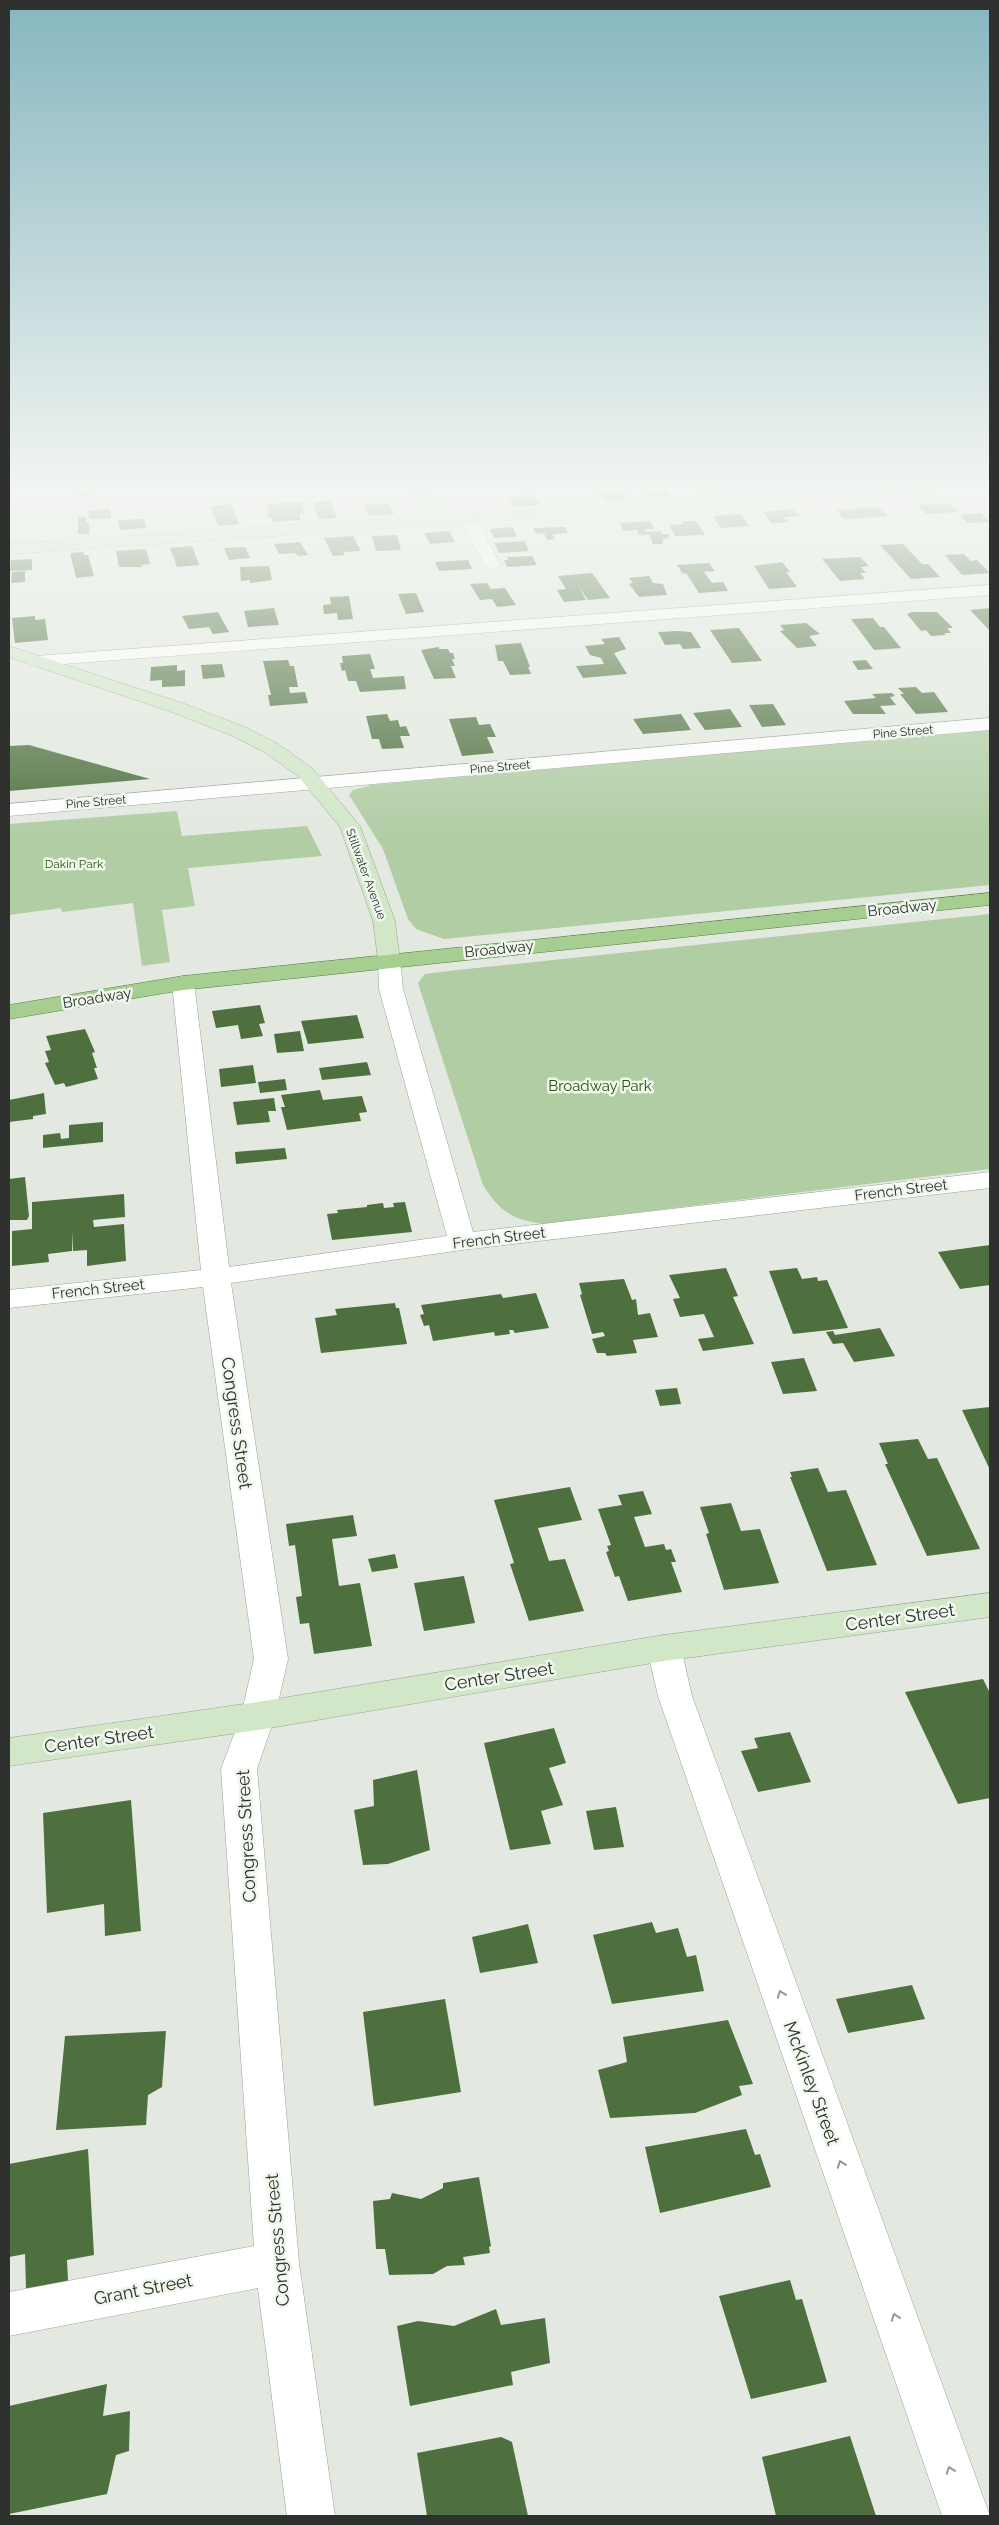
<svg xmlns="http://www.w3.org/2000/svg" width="999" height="2525" viewBox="0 0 999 2525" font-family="Raleway,sans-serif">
<rect width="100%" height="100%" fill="#e3e9e0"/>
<g fill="#b0cda4">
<polygon points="990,729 990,885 444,939 416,929 408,919 383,849 349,795 353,790 372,785"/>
<polygon points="177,811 182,836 307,826 322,856 188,868 195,906 162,910 170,962 142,966 133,903 62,912 61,908 9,915 9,824"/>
<path d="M 990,914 L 990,1169 L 544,1224 C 513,1220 500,1212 483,1185 L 418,983 L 425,974 L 457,970 Z"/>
</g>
<g fill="#4e703e">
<polygon points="622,487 627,499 606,501 596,488"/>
<polygon points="694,487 725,487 729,491 699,494"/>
<polygon points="662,488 670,496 651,498 644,490"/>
<polygon points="91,489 91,495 78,496 77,490"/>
<polygon points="534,495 541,505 514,507 507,497"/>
<polygon points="330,501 337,518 318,519 314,502"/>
<polygon points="301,502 304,513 299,513 301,520 273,522 272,518 268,518 267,514 270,514 267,504"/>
<polygon points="388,503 394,514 369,516 364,505"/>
<polygon points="949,503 958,512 926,514 917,505"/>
<polygon points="231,504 239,524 218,526 211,506"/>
<polygon points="879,507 888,516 844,519 836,510"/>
<polygon points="110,509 111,518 90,519 88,511"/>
<polygon points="793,509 802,516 783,517 788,522 772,524 763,512"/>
<polygon points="981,513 990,522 968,523 960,515"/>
<polygon points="741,514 749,526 721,528 713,516"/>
<polygon points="78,517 86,517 86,522 89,522 89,534 78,534"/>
<polygon points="144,519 146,528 120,530 118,520"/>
<polygon points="650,521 654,529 645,529 646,532 661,531 662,534 668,534 670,537 662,540 663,544 653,544 649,534 639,535 637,530 623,531 620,523"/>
<polygon points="682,521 696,521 705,535 675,536 669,525 683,524"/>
<polygon points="513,527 517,537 494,538 490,529"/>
<polygon points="565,527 568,533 552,534 555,539 547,540 544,533 536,534 533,528"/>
<polygon points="449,531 455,542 430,544 424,533"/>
<polygon points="397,535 401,550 376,551 372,536"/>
<polygon points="353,536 361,551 343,552 345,555 333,556 324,538"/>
<polygon points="524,541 529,551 499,553 494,543"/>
<polygon points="300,542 308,555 298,556 296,553 279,554 274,544"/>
<polygon points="903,544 922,564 928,564 940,577 911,579 880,545"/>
<polygon points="192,546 199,565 177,567 170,548"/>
<polygon points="245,547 250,558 229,560 224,548"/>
<polygon points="146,549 150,564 141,565 142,567 119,567 116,551"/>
<polygon points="83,552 84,555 88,555 94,576 76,578 70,553"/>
<polygon points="964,554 971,561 977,560 990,573 962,575 945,555"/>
<polygon points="532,556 537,565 507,567 504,560 508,560 507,557"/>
<polygon points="860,557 869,566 861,567 866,573 860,573 865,579 840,581 822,559"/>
<polygon points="32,559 32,570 10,571 11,560"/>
<polygon points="468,560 472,569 439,571 435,562"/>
<polygon points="782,562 790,572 786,572 797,587 769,589 754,566"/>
<polygon points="709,563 715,571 704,572 712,583 723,582 728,591 699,593 686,573 683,574 677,565"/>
<polygon points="269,566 272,580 250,583 250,580 241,581 240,567"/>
<polygon points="25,571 25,582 11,583 12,572"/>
<polygon points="592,573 610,598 588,600 579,587 586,600 564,602 557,590 566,589 558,576"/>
<polygon points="649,576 653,583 663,584 667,595 639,597 629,584 633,583 629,578"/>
<polygon points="487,583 491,589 505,588 516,605 497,607 492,599 480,600 470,584"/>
<polygon points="416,593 424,612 406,614 398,594"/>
<polygon points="349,596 353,619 338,620 337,613 324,614 323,605 331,604 330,597"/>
<polygon points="274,608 279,625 248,627 244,611"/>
<polygon points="990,608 990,631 970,610"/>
<polygon points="218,612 229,632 213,634 209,627 189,629 182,616"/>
<polygon points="912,612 937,612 953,628 947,628 951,633 944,633 946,635 931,636 926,630 921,631 907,614"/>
<polygon points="35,616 35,620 45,619 48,640 15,643 12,618"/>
<polygon points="873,618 880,627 884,627 901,648 874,650 851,619"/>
<polygon points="806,623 820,634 809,636 817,646 797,648 780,631 784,630 780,625"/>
<polygon points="739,628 762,661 732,663 710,630"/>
<polygon points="678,631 691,632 701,648 683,649 680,644 665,645 658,632"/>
<polygon points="619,637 626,649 614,653 627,674 583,678 576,666 604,664 601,658 590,655 585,646 605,644 601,639"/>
<polygon points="521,643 530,667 528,667 531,674 510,675 503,661 498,661 495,645"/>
<polygon points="439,647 439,649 448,649 450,653 453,653 455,659 452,659 455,666 451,666 456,678 434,679 421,650"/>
<polygon points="370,654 375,669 370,669 373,678 404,676 406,689 360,692 356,681 348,681 345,670 342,671 340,663 343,663 342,656"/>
<polygon points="288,660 290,666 294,666 298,687 289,687 290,693 305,692 308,703 270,706 268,695 271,695 263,661"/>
<polygon points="866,660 873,669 858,670 852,661"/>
<polygon points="222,664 225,677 203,679 201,665"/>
<polygon points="177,665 177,671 185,670 185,686 162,687 162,680 150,681 151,667"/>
<polygon points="916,687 922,693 934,692 948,712 916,714 900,694 904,694 898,688"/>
<polygon points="892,693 895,696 890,697 896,705 880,706 886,714 853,714 844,701 876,698 872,694"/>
<polygon points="773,704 786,725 762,727 749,705"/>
<polygon points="730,709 742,727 705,730 693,713"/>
<polygon points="387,714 390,721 398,720 400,727 406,726 410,736 400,736 404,748 382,749 379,739 372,739 366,716"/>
<polygon points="681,714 691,730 643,734 633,719"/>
<polygon points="476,717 479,725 490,724 496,737 487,737 494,753 462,756 449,719"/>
<polygon points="29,745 150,779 9,791 9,746"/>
<polygon points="260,1005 265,1023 259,1024 263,1036 241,1039 238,1025 216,1028 212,1011"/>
<polygon points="357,1015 364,1038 308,1044 301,1021"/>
<polygon points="85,1029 95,1052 92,1053 97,1068 94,1068 98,1079 66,1087 64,1083 55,1085 45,1063 49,1062 45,1051 51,1050 46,1036"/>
<polygon points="300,1031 304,1051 277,1053 274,1034"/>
<polygon points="367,1062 371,1075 322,1080 319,1068"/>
<polygon points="253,1065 256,1083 221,1087 219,1069"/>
<polygon points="285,1079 287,1090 260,1093 258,1082"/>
<polygon points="320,1090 323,1100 362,1096 367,1112 359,1113 361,1121 287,1130 281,1107 285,1107 281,1095"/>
<polygon points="44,1093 46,1114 33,1116 33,1119 9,1122 9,1100"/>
<polygon points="274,1098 276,1111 268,1111 270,1122 237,1125 233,1102"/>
<polygon points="103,1122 103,1142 43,1148 43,1135 60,1133 61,1139 69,1138 69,1125"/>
<polygon points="285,1148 287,1159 236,1164 235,1152"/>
<polygon points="25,1177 29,1216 27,1220 9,1220 9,1179"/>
<polygon points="124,1194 125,1217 93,1220 94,1227 124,1224 126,1261 87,1266 87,1250 73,1251 72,1232 72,1251 48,1254 49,1262 12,1266 12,1231 32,1229 32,1202"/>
<polygon points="405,1202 412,1232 332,1240 327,1214 338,1213 337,1210 367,1207 367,1205 383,1203 384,1208 394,1207 393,1203"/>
<polygon points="990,1245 990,1285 960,1289 938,1252"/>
<polygon points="726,1268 738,1296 733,1297 754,1344 703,1351 698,1339 714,1337 704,1314 680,1317 673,1299 680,1298 669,1275"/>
<polygon points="797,1268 802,1279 817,1277 818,1281 827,1280 848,1328 793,1334 769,1271"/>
<polygon points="624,1279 632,1300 636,1299 638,1315 650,1313 658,1337 633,1340 637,1353 607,1356 605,1353 597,1353 592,1339 605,1336 603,1332 592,1334 580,1295 582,1294 579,1283"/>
<polygon points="536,1293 549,1328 515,1333 513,1330 509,1330 510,1334 495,1336 494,1332 433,1341 429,1325 424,1326 420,1315 424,1314 421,1305 501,1294 503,1298"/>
<polygon points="395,1303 396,1308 399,1308 407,1344 321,1353 315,1318 337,1315 335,1309"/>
<polygon points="880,1328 895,1356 854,1362 843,1343 833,1344 826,1332 833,1331 835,1335"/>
<polygon points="804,1358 817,1391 783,1394 771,1362"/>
<polygon points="677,1388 681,1404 660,1406 655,1390"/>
<polygon points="990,1407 990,1470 962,1410"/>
<polygon points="918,1439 928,1459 937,1458 980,1549 927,1556 885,1464 888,1464 879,1443"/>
<polygon points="818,1468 828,1492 846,1490 877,1565 827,1571 790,1477 792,1477 790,1472"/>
<polygon points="570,1487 582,1520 538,1528 549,1561 565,1559 584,1611 529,1621 510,1564 514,1563 494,1500"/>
<polygon points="643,1491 652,1514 634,1517 645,1547 664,1544 666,1550 671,1549 676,1562 671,1562 682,1592 628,1601 619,1576 615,1577 606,1552 609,1551 607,1546 611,1545 598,1509 622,1505 618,1495"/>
<polygon points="731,1503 741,1531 760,1529 779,1583 724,1590 706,1534 709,1533 700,1507"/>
<polygon points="353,1515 357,1536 332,1539 339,1586 360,1583 372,1646 314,1654 309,1623 300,1624 296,1597 302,1596 295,1545 289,1546 286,1524"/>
<polygon points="395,1554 398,1568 372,1572 368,1559"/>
<polygon points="464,1576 475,1623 424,1631 414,1583"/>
<polygon points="983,1679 990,1693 990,1798 958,1804 905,1692"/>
<polygon points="554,1728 566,1763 549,1768 563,1805 541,1811 551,1844 510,1850 484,1743"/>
<polygon points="790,1732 811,1782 758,1792 741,1751 758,1748 754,1738"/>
<polygon points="417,1770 430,1850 388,1864 363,1865 354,1810 374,1806 373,1780"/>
<polygon points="131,1800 141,1931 105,1936 104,1904 47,1913 43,1813"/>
<polygon points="616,1807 624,1847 594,1850 586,1811"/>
<polygon points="652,1922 656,1933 678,1928 687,1957 696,1955 704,1991 612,2004 593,1935"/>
<polygon points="528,1924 538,1963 480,1973 472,1937"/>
<polygon points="912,1985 925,2019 848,2033 836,1999"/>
<polygon points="445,1999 461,2092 374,2106 363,2012"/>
<polygon points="728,2020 753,2084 739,2086 742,2095 695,2113 610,2118 598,2070 627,2062 623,2037"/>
<polygon points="166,2031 162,2087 148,2095 146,2125 56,2130 65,2036"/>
<polygon points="746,2129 755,2155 760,2154 771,2187 660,2213 645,2147"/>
<polygon points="88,2149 94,2255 67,2260 68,2281 26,2289 25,2254 9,2257 9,2164"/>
<polygon points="479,2177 491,2246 489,2247 490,2253 463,2257 465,2265 447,2266 433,2274 389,2275 385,2249 376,2249 373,2201 390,2199 392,2193 421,2199 443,2188 443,2183"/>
<polygon points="790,2280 796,2300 802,2299 827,2382 751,2399 719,2296"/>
<polygon points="496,2309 501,2325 545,2318 550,2363 511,2372 513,2385 410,2406 397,2326 418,2321 454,2326"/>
<polygon points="107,2384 103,2416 130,2411 129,2451 116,2455 107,2494 9,2514 9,2406"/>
<polygon points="850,2436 876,2516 776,2516 762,2457"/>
<polygon points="501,2437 512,2442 528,2516 427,2516 417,2453"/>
</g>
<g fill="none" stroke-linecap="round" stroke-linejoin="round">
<g stroke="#9aa097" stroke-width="1">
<g id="street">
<polygon points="468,513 476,518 500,564 498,567 492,569 484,564 460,518"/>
<polygon points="990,585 990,595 36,666 30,665 27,661 30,657 36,656"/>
<polygon points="990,718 990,730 9,816 9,804"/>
<polygon points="389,953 397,955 400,960 403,989 473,1232 990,1172 990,1188 462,1250 231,1283 288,1659 275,1716 257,1769 299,2263 335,2516 287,2516 258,2288 9,2336 9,2292 254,2246 221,1769 241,1716 254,1659 203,1287 9,1308 9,1290 201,1270 172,983 175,978 183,976 191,978 194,983 229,1267 447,1236 379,989 378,960 381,955"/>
<polygon points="664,1635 676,1639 681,1648 692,1696 990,2516 942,2516 658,1696 647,1648 652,1639"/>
</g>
</g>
<g stroke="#9aa097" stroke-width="1">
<g id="secondary">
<polygon points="411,487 426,487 442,515 862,487 941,487 934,491 9,554 9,544 427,516"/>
<polygon points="9,646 185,704 247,728 278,744 312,768 360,826 395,921 400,960 397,965 389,967 381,965 378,960 373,921 340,827 298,776 264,752 233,736 171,712 9,657"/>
<polygon points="990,1593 990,1617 664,1661 258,1730 9,1766 9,1738 258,1702 664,1635"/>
</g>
</g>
<g stroke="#54823d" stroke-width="1">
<polygon id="primary" points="990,893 990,905 183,990 9,1019 9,1005 183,976"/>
</g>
<use href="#street" fill="#fff" fill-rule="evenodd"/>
<use href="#secondary" fill="#d2e7c8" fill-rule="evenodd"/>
<use href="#primary" fill="#a5ce90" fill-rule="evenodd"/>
</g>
<defs><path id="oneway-chevron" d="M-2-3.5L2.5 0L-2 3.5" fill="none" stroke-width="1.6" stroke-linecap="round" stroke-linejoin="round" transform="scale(1.25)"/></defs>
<g stroke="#969896">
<use href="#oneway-chevron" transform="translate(781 1994) rotate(-110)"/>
<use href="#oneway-chevron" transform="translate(841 2164) rotate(-110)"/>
<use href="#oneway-chevron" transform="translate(895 2317) rotate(-110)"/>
<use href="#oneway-chevron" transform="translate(950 2470) rotate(-110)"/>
</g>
<linearGradient id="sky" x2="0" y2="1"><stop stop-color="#86b6c0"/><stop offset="0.58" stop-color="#f2f5f1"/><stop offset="1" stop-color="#f2f5f1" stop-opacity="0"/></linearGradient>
<rect width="999" height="841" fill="url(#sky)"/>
<g text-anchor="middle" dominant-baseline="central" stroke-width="5" stroke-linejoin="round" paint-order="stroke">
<g font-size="12" fill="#2e312d" stroke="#f0f7ed">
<text transform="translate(903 732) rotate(-5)">Pine Street</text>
<text transform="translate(500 767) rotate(-5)">Pine Street</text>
<text transform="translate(96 802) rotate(-5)">Pine Street</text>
<text transform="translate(366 874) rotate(70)">Stillwater Avenue</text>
</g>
<g font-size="12" fill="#275607" stroke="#f0f7ed">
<text x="74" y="864">Dakin Park</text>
</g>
<g font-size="15" fill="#2e312d" stroke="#f0f7ed">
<text transform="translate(902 908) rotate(-6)">Broadway</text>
<text transform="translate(499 949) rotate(-6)">Broadway</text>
<text transform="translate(97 998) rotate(-9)">Broadway</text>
<text transform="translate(901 1190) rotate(-7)">French Street</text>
<text transform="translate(499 1238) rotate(-7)">French Street</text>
<text transform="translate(98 1289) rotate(-6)">French Street</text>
</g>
<g font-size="15" fill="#275607" stroke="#f0f7ed">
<text x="600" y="1086">Broadway Park</text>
</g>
<g font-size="18" fill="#2e312d" stroke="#f0f7ed">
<text transform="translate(237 1423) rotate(82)">Congress Street</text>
<text transform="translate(900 1617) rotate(-8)">Center Street</text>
<text transform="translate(499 1676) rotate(-9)">Center Street</text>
<text transform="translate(99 1739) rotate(-8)">Center Street</text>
<text transform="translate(246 1836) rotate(-93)">Congress Street</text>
<text transform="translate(812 2083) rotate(70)">McKinley Street</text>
<text transform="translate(277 2240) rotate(-95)">Congress Street</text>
<text transform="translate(143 2289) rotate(-11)">Grant Street</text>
</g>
</g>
<rect width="999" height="2525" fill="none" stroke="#2e312d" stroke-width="20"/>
</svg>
